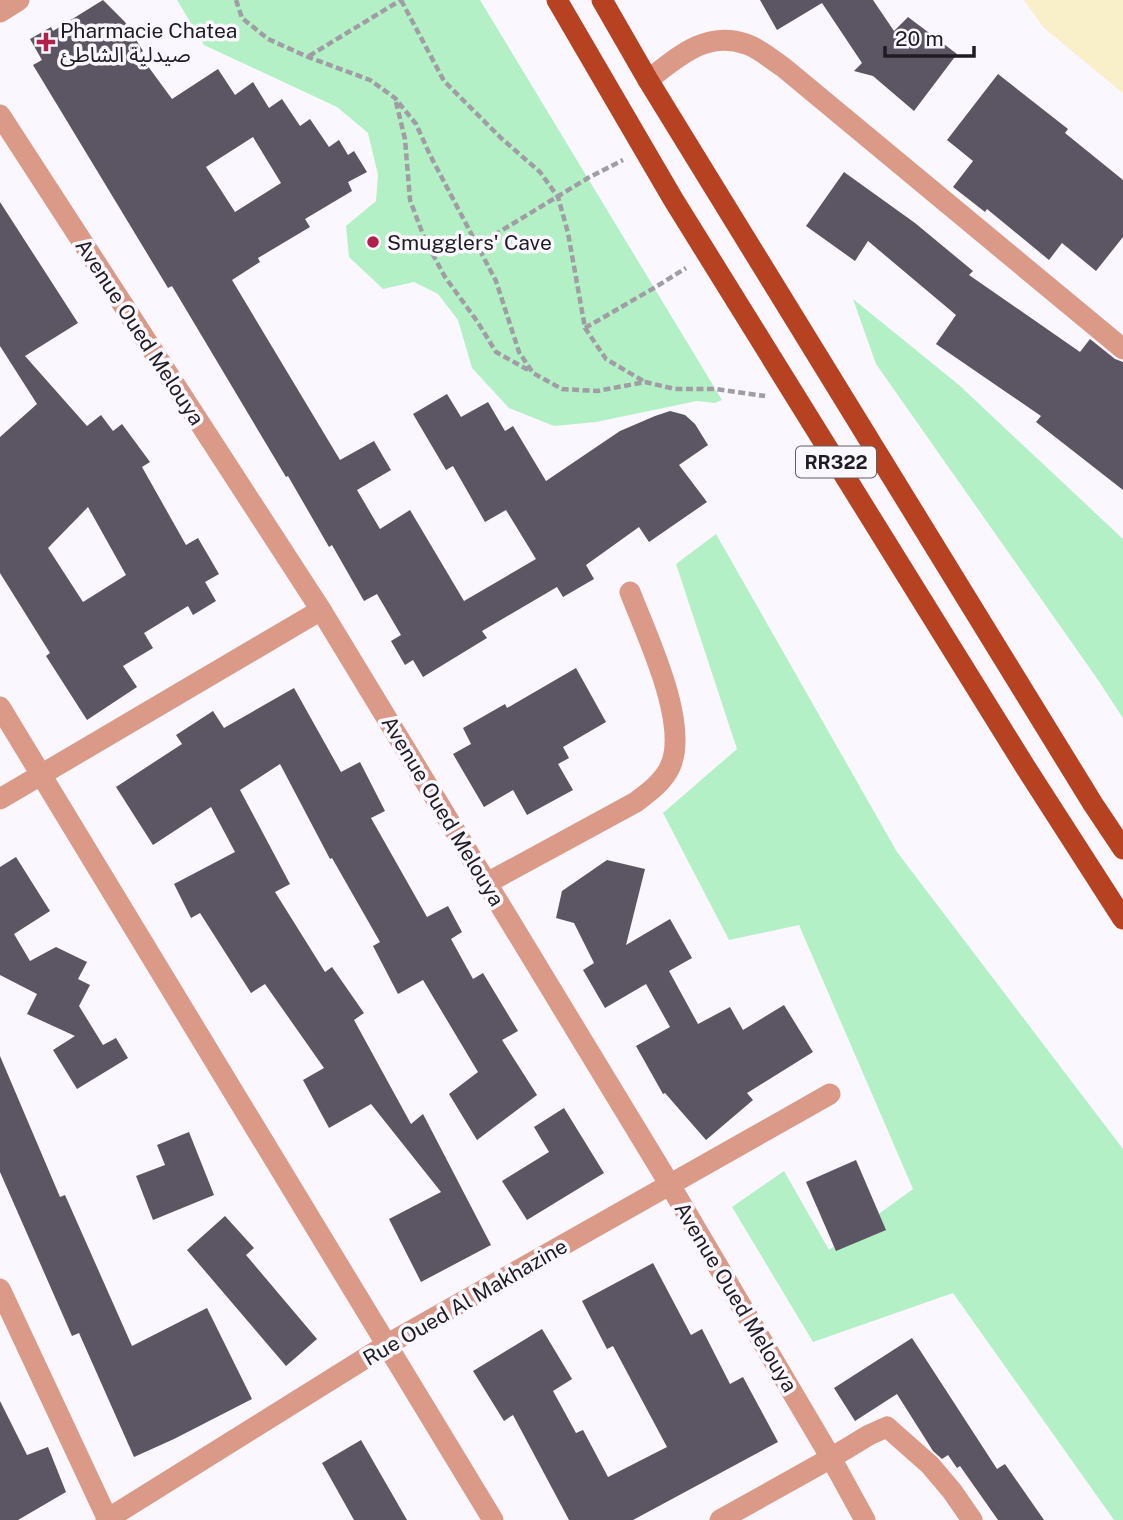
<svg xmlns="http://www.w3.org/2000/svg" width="1123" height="1520" viewBox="0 0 1123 1520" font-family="'Public Sans','Noto Sans Arabic',sans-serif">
<rect width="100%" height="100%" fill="#faf7fe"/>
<g fill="#b4f0c6">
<polygon points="177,0 480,0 722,400 715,403 697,401 596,422 554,426 509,408 472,368 458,320 438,294 414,282 383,289 349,257 346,226 376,201 378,175 368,133 337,107 204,45"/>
<polygon points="853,299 959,385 1123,539 1123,718 1096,677 876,364"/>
<polygon points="716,534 897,852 1123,1149 1123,1520 1114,1520 953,1293 813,1342 732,1207 784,1171 829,1250 913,1189 799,925 729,940 663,813 737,749 676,564"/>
</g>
<polygon fill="#f9efc9" points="1024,0 1123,0 1123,93 1044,28"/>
<g fill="#5b5564" fill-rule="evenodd">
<path d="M 103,0 L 125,22 L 143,51 L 139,54 L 172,99 L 218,69 L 235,95 L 253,82 L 269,108 L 282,99 L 300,126 L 310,119 L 329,147 L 339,140 L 348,155 L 354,151 L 367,172 L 348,182 L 352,191 L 305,219 L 310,227 L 258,258 L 260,262 L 232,280 L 340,460 L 374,441 L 391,470 L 357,490 L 380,529 L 410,510 L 464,601 L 536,559 L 506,510 L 485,522 L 453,466 L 446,470 L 413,414 L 447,394 L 461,417 L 488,402 L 505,431 L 513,426 L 546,481 L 620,431 L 655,416 L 670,411 L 685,415 L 695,424 L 708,445 L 679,465 L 707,502 L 649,542 L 639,527 L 586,565 L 594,579 L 563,597 L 557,587 L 482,631 L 487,638 L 423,677 L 413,660 L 405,665 L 391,641 L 401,635 L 377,594 L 364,601 L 332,545 L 329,547 L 288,476 L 286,477 L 172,286 L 168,288 L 33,65 L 42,60 L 30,39 L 51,27 L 53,31 ZM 253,137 L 281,183 L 235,212 L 206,167 Z"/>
<polygon points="760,0 873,0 894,31 908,17 957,54 914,111 873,76 854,71 862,63 822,3 777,30"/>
<polygon points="998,74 1068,129 1065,133 1123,180 1123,237 1096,271 1062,243 1049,260 987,209 985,212 953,187 973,161 947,140"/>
<polygon points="844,172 915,223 973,271 969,275 1080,352 1090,339 1115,359 1123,362 1123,490 1036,422 1041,416 936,344 956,315 868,241 855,261 806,226"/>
<path d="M 0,202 L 78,323 L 25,356 L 87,426 L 101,415 L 113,431 L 122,424 L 150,462 L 142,467 L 186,545 L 198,538 L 219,574 L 205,582 L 216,601 L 193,615 L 188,606 L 144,633 L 153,648 L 123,666 L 137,687 L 87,720 L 46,656 L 50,653 L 0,573 L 0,437 L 37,404 L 0,346 ZM 88,507 L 126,575 L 83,602 L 48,548 Z"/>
<polygon points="576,668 606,722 563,747 569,758 558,764 573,790 527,815 513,790 484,807 453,754 471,744 463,728 505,704 507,708"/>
<polygon points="294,688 341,772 360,762 385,811 371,818 427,917 448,906 462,932 451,939 473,979 483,973 518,1031 502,1040 537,1095 477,1140 449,1094 478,1072 423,980 398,994 373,946 380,942 332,858 330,859 280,764 240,790 290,884 275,892 325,972 332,967 364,1013 354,1020 411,1124 423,1114 491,1245 421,1282 389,1219 441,1192 371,1104 329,1128 303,1080 324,1068 265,984 251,993 200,913 191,918 174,884 235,852 211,807 153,845 116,787 182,744 176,735 213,711 224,728"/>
<polygon points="16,857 50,911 14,934 30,961 56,947 87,962 78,979 90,985 79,1006 103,1045 116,1038 128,1058 77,1089 53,1050 75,1036 27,1014 37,994 0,975 0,867"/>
<polygon points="607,860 645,869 626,945 670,919 692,958 669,971 698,1024 730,1007 743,1030 784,1005 813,1052 747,1093 753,1100 706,1140 665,1093 663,1094 636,1046 670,1027 646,984 605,1008 583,970 594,963 574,923 556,918 562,891"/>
<polygon points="0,1056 60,1197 65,1195 132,1346 207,1308 252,1399 174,1439 134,1457 79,1333 72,1336 0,1172"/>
<polygon points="564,1108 604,1173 527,1220 502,1181 549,1152 534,1127"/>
<polygon points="189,1132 214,1195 153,1220 136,1176 165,1165 157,1145"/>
<polygon points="856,1160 886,1230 836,1251 806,1182"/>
<polygon points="225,1216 254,1248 246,1255 317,1339 286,1366 187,1250"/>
<polygon points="653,1263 691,1335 702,1329 730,1384 743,1377 778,1442 633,1520 569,1520 513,1415 504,1421 473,1371 542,1329 572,1379 553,1391 576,1433 583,1430 608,1477 667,1447 613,1346 607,1349 582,1301"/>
<polygon points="912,1338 997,1469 1005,1464 1044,1520 998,1520 960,1466 957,1468 948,1455 942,1459 933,1451 897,1394 855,1421 834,1388"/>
<polygon points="0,1401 27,1455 48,1447 66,1492 18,1520 0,1520"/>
<polygon points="361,1440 407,1520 354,1520 322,1463"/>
</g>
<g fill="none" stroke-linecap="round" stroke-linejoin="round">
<g stroke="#a09da4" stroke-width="4.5" stroke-dasharray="7 3.5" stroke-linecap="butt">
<polyline points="236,0 242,18 268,39 308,57 370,80 395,98 416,124 430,155 496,281 519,352 533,373 562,389 597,391 645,382 675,389 715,389 765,396"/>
<polyline points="401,0 444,81 501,138 540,172 558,197 568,233 585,328 606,359 645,382"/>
<polyline points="309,56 401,0"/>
<polyline points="396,102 405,139 410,200 425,240 445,277 477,321 496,352 530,371"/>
<polyline points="476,246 588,178 623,160"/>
<polyline points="585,328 654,288 686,268"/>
</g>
<g stroke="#db9a88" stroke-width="21">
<polyline points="0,12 19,0"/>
<path d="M 648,80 C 678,57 706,30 746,44 C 759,48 772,60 783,67 L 1123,349"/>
<polyline points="0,115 321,610 670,1185 831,1458 865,1520"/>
<polyline points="0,707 493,1520"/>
<polyline points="0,799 321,610"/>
<path d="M 487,883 L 636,802 C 649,792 663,782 670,767 C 690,724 646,634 630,592"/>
<polyline points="0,1289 108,1520"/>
<polyline points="106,1520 388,1344 830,1094"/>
<polyline points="720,1520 831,1458 869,1435 887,1427 930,1465 952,1491 972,1520"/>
</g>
<g stroke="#b64222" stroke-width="21">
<polyline points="557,0 673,199 1026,768 1123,919"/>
<polyline points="602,0 648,80 1093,804 1123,849"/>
</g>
</g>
<g fill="#b3214a" stroke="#faf7fe" stroke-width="2.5">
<path d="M42.5 31.5h7v7h7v7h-7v7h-7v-7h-7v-7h7z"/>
<circle cx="373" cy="242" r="7"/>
</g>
<g text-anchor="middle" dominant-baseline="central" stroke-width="7" stroke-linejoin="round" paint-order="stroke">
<rect fill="#faf7fe" stroke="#615e65" stroke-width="2" x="796" y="446.5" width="80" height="31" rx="5"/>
<g font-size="19" font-weight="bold" fill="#1f1c23">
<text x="836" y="462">RR322</text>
</g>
<g font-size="21" fill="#1f1c23" stroke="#faf7fe" text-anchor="start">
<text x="60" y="30">Pharmacie Chatea<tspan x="60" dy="24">صيدلية الشاطئ</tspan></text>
<text x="387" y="242">Smugglers' Cave</text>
</g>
<g font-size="21" fill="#1f1c23" stroke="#faf7fe">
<text transform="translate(140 332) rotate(57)">Avenue Oued Melouya</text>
<text transform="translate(443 811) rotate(59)">Avenue Oued Melouya</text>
<text transform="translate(736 1297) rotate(59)">Avenue Oued Melouya</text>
<text transform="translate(465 1302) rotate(-30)">Rue Oued Al Makhazine</text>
</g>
</g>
<path d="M885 46v10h89v-10" fill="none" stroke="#1f1c23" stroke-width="3.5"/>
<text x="895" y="46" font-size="21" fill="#1f1c23" stroke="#faf7fe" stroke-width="5" paint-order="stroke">20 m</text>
</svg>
